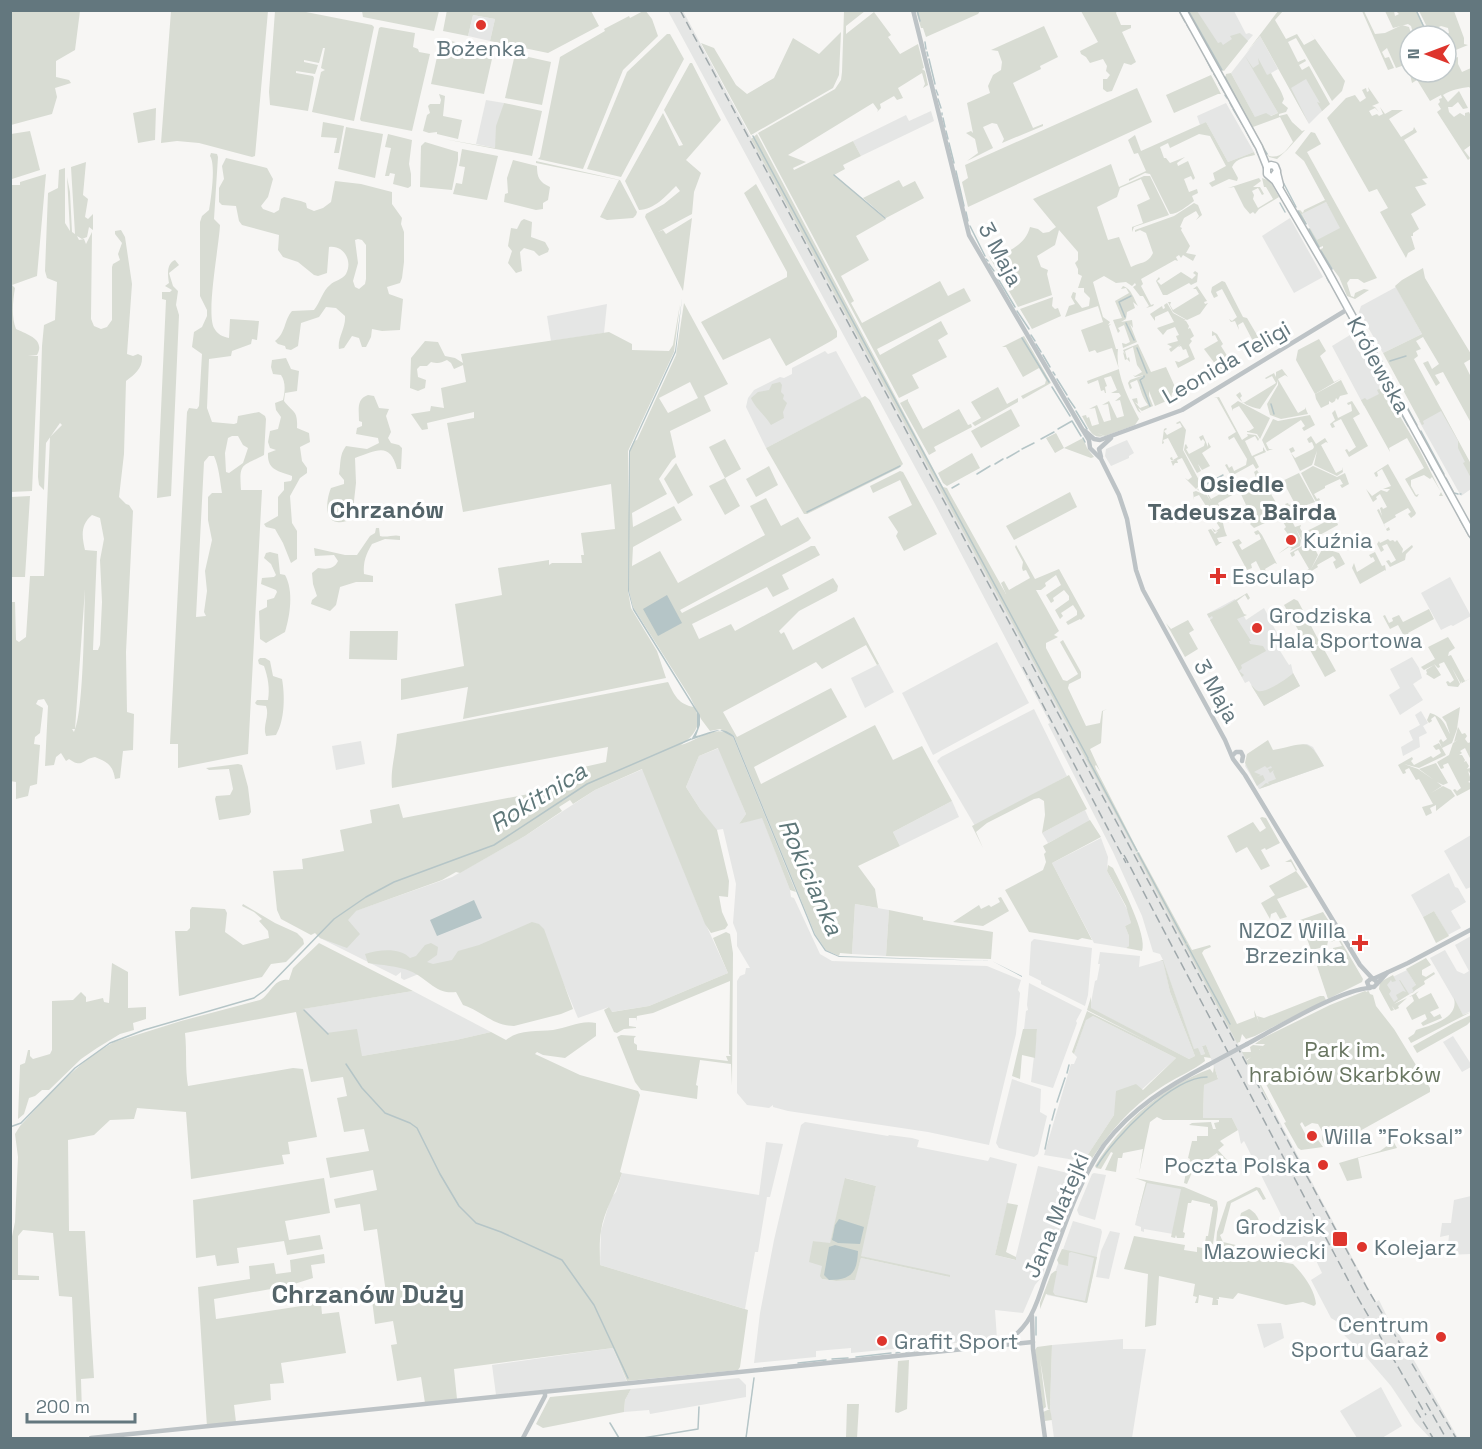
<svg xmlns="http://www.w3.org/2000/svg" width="1482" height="1449" viewBox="0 0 1482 1449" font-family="'Space Grotesk',sans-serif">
<rect width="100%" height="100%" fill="#f7f6f4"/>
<g fill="#e5e6e5" fill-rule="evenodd">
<polygon points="668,11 683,11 1108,799 1372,1295 1376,1302 1379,1300 1392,1327 1398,1332 1458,1438 1430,1438 1415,1422 1391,1386 1360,1350 1345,1336 1336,1321 1331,1318 1311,1280 1322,1273 1311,1250 1301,1257 1275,1254 1278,1243 1288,1229 1244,1141 1241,1144 1238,1130 1232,1118 1203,1118 1204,1085 1218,1078 1206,1045 1202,1046 1205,1054 1201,1055 1194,1050 1164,964 1170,992 1195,1056 1189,1059 1090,1008 1095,981 1097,980 1100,964 1098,964 1100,952 1140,956 1139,967 1163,960 1160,954 1153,952 1142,916 1113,852 1048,724 1050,723 935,504"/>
<polygon points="1192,11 1234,11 1246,34 1249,33 1253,35 1223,69"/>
<polygon points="473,15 495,19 490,41 468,36"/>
<polygon points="1260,36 1278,69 1259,80 1278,113 1257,121 1231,73"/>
<polygon points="1304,72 1324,109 1309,124 1286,82"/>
<polygon points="486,100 504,103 495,148 476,144"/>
<polygon points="1226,103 1254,152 1228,162 1206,122 1200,125 1197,116"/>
<polygon points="931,111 934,121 861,156 853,141 906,115 909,121"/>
<polygon points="1326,202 1341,228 1317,241 1302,214"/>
<polygon points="1290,218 1323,277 1294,293 1262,236"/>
<polygon points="1396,287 1422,334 1383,353 1359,312 1361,306"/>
<polygon points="607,304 604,333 551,341 547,316"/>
<polygon points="1350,335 1363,358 1366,356 1386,393 1364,406 1332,346"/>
<polygon points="825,351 828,354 836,351 862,398 766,448 746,407 748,398 754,390 780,377 784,378 792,374 792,368"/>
<polygon points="1441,409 1471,465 1471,489 1461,496 1419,421"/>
<polygon points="1127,440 1134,453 1129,456 1129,458 1111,466 1105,456 1106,449"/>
<polygon points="1450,577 1471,616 1453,626 1451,625 1441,630 1421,593"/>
<polygon points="1235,599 1246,620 1264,608 1278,635 1272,638 1287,662 1289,665 1291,664 1293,673 1300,686 1264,706 1249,681 1245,683 1207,614"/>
<polygon points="997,642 1029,703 933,755 902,693"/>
<polygon points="1412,657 1419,668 1422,678 1413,684 1423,700 1400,715 1389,695 1400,688 1390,669"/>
<polygon points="879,664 894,692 865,708 851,678"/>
<polygon points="1034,709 1067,776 975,826 937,761 941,757"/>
<polygon points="1421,711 1428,723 1423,726 1427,733 1419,737 1420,747 1403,756 1401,747 1413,740 1409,731 1420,725 1415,715"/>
<polygon points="361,741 365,764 336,770 332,746"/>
<polygon points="1307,744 1313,747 1324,766 1259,789 1245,766 1248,756"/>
<polygon points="719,748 746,814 739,824 762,817 790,890 791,897 794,898 820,954 832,961 987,966 1021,980 1018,990 1020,993 1016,1034 989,1145 928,1132 788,1111 773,1107 773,1105 769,1108 747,1105 737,1093 737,981 740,976 745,974 746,968 750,968 737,946 737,933 733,923 736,884 723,829 716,830 700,809 686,787 699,756"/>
<polygon points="643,769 702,916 728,973 649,1006 611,1012 609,1007 578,1018 539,925 404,980 401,978 401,972 396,976 320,938 341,916 452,877 525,836 595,790"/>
<polygon points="952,801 959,817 900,846 893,832"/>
<polygon points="1085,810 1090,821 1048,843 1042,833"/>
<polygon points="1471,835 1471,887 1466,889 1444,851"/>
<polygon points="1101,838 1108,857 1107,871 1129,913 1131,923 1125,926 1129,936 1129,946 1126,948 1094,943 1052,863"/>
<polygon points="1449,873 1455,887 1458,888 1466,902 1451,911 1461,928 1448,935 1434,911 1423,917 1411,895"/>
<polygon points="855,904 889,910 886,956 852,954"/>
<polygon points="1471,936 1471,1011 1463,1015 1430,958 1445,950 1457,971 1464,974 1469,971 1455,945"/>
<polygon points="1034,939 1092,948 1088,995 1085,1006 1041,984 1041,981 1029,975 1031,942"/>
<polygon points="1407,970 1416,985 1415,991 1391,1005 1380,983"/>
<polygon points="1029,983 1082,1010 1076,1021 1077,1023 1053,1088 1031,1082 1037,1030 1024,1029 1026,1011 1028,1010 1027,1005"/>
<polygon points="413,991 491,1032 456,1040 362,1056 326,1034 302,1009"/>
<polygon points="1093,1016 1176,1058 1114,1115 1085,1159 1081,1161 1044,1155 1071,1064 1074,1064 1077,1057 1074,1054 1086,1019"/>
<polygon points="1453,1036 1471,1064 1471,1067 1462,1072 1443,1042"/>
<polygon points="1012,1079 1041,1089 1040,1112 1047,1116 1038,1154 1034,1157 999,1148 996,1143"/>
<path d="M 805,1122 L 888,1136 L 889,1135 L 912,1138 L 919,1140 L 917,1147 L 988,1161 L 990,1157 L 1017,1164 L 995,1255 L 1015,1260 L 1038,1166 L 1072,1174 L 1062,1218 L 1063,1220 L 1041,1278 L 1035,1285 L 1023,1313 L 995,1310 L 997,1339 L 851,1353 L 851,1348 L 816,1351 L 816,1357 L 754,1363 L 760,1313 L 774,1240 L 801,1125 ZM 846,1178 L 876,1186 L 860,1256 L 950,1277 L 861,1258 L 854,1280 L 836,1281 L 822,1279 L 821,1276 L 823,1266 L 813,1241 L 830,1244 Z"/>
<polygon points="766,1142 783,1144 770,1197 767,1197 758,1252 755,1252 745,1309 600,1265 601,1231 611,1197 616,1192 622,1173 759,1195"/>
<polygon points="1094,1173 1106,1175 1095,1220 1079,1215 1077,1210 1092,1174"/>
<polygon points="1146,1182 1182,1188 1173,1234 1144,1229 1144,1232 1141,1231 1141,1227 1135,1225"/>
<polygon points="1471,1196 1471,1254 1447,1255 1449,1235 1440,1237 1442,1223 1451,1223 1454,1200"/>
<polygon points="1073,1221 1101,1229 1102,1232 1087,1303 1047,1295"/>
<polygon points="1110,1231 1120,1233 1109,1279 1096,1277 1101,1251"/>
<polygon points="1281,1323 1284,1338 1264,1348 1257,1324"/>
<polygon points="1123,1339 1123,1349 1146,1349 1132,1438 1054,1438 1050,1408 1052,1345"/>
<polygon points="613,1348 627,1382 496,1395 492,1365"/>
<polygon points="739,1378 746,1385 746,1397 650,1414 649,1410 624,1412 625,1400 631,1389"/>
<polygon points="1381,1387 1402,1426 1382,1438 1357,1438 1340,1411"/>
</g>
<g fill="#d8dcd3" fill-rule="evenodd">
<polygon points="11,10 80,11 75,50 56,61 56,77 69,80 71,83 55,88 57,97 52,114 11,125"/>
<polygon points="447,10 591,11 599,26 548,53 490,41 495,19 473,15 468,36 443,31"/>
<polygon points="645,10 652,19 658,36 623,70 583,169 538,159 540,157 560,57 605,31 604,29 629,16 630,18"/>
<polygon points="171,11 268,11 255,156 252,157 199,143 177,141 161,143"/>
<polygon points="275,11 301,11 372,25 374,27 354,121 312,112 321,72 325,70 321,68 325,48 323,48 319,63 304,60 304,62 318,65 315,74 296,71 296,73 313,76 314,78 308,111 270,105 269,92"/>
<polygon points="362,11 362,10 439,11 434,31 363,17"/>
<polygon points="844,11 865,11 846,26 846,34 874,12 873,11 876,11 874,12 891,35 888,37 900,54 918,44 924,68 922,69 925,71 928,85 923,88 925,84 922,73 898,88 903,98 897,100 894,96 880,104 881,108 877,112 878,110 873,103 788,155 806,162 793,168 794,170 853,141 861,156 843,165 845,169 834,175 886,219 856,236 869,260 841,276 854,301 851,303 862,323 940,281 948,296 964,288 971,301 877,349 880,355 941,321 948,334 938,340 947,357 912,375 919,388 899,398 758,133 835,89 841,80 842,72"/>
<polygon points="916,11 918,10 980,11 978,14 926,37 923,28 921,28"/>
<polygon points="1081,11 1117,11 1116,13 1121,25 1131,25 1131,28 1122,32 1136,62 1131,65 1124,63 1112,91 1107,92 1103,89 1103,79 1107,79 1110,75 1106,71 1107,66 1103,59 1090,63 1086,57 1081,54 1080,51 1098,42"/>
<polygon points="1185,11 1197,11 1218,43 1221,42 1223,45 1232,39 1230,36 1240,33 1248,41 1224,71 1220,69"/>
<polygon points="1278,11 1283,11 1275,20 1286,39 1297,34 1304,45 1315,39 1308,29 1345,81 1342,91 1332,101 1296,38 1288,42 1298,62 1305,59 1306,61 1299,65 1302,70 1309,66 1330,104 1320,113 1322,111 1317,102 1320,103 1306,79 1291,88 1309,124 1260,36 1246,53"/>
<polygon points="1362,11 1364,11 1375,34 1385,33 1402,25 1409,27 1412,36 1410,36 1410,63 1396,68 1387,48 1382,52 1385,58 1389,57 1394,68 1388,70"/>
<polygon points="1385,11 1394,11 1395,16 1399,14 1396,11 1417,11 1429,36 1421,36 1418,31 1414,36 1411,26 1408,24 1393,28"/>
<polygon points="1419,11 1454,11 1464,38 1464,44 1468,45 1446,54 1446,36 1442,36 1449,33 1448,28 1441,26 1429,31"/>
<polygon points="1044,26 1058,57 1040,66 1041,69 1013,83 1033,128 1043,124 1043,126 1002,143 1004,139 997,124 992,123 983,127 993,148 967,161 978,153 975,139 966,133 971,131 973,133 967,103 990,93 988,86 993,75 1001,70 1002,62 998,51 991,50"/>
<polygon points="381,27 415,33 413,47 418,49 419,52 430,54 412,131 361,121 360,119 379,28"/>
<polygon points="841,32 839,75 833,88 751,135 701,43 714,48 736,85 747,94 774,78 793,38 819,54"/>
<polygon points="667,34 670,34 684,59 621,177 587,169 627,72"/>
<polygon points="441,39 494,50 484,94 431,84"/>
<polygon points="515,54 551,62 542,105 505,98"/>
<path d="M 1245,56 L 1253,68 L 1259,64 L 1258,58 L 1267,75 L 1271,73 C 1275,82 1281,89 1284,99 L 1282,103 L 1288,108 L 1286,112 L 1279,114 L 1279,116 L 1287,114 L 1292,122 L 1302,131 L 1305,130 L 1287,150 L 1277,159 L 1269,157 L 1263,148 L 1225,79 L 1226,74 L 1231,73 L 1255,117 L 1266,113 L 1271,116 L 1278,113 ZM 1280,117 L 1293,142 C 1286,150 1281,159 1269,156 L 1253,127 Z"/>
<path d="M 1458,57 L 1458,64 L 1462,72 L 1471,68 L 1471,65 L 1470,77 L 1471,89 L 1469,87 C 1460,88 1451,90 1443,95 L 1448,102 L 1459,91 L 1468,108 L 1463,109 L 1458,102 L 1452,107 L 1448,107 L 1449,112 L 1454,117 L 1460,113 L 1465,116 L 1465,113 L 1469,112 L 1471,116 L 1471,145 L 1464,150 L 1470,158 L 1471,157 L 1468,160 L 1437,112 L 1441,109 L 1438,104 L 1440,102 L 1439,99 L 1442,98 L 1441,95 L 1430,101 L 1417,80 L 1412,83 L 1410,74 L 1414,72 L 1446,72 L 1446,61 Z"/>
<path d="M 690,63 L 692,63 L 721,120 L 686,160 L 701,173 L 694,192 L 692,214 L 658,232 L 663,230 L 666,234 L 692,218 L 683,291 L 645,217 L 646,214 L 664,204 L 680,191 L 676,186 C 667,195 654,210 639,210 L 625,181 L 663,113 L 679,146 L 683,145 L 664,110 Z"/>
<polygon points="1211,75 1221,94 1218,94 1174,113 1166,95"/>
<polygon points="1368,87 1379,103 1372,106 1375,107 1379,112 1375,108 1369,111 1372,116 1377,114 1379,116 1383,114 1380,107 1385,114 1392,110 1403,110 1389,119 1401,137 1413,130 1414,127 1417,132 1404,140 1428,178 1422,179 1427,184 1415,187 1426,205 1411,214 1419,229 1413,233 1413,236 1411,236 1415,249 1408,253 1406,258 1380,212 1388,208 1377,189 1369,192 1327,118 1346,98 1355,95 1360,102 1366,98 1362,90 1366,88 1367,92 1369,91"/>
<polygon points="1137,88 1152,122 968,207 962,182 968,178 965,165"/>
<polygon points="439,94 445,96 443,116 462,120 458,139 437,134 437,132 429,133 423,131 427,115 430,113 428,106 430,104 440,104 441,100"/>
<polygon points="504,103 542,111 532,156 444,139 495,148 496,126"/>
<polygon points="156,108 155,140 138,143 133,113"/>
<polygon points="323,122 344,126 339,153 334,153 337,138 321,137"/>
<path d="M 1206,122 L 1228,162 L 1254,152 L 1255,155 C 1247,157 1236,158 1232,167 L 1238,178 L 1237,181 L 1229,179 L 1212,187 L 1209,183 L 1215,180 L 1213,173 L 1226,166 L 1210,136 L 1199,134 L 1170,148 L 1168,143 L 1160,147 L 1164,158 L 1166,158 L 1170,163 L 1185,157 L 1177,163 L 1178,166 L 1188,161 L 1195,178 L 1193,180 L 1191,176 L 1184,179 L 1189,192 L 1197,189 L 1198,193 L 1192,196 L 1194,201 C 1187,206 1178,214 1170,214 L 1150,174 L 1145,173 L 1129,181 L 1129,179 L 1146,171 L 1138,153 L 1134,154 L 1128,140 L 1135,135 L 1141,151 Z"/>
<polygon points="346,127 383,134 375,178 338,169"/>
<polygon points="30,131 40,170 12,179 11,134"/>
<polygon points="1311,132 1315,133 1321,144 1307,152 1377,278 1364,283 1358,279 1350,279 1347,283 1351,296 1354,297 1355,293 1364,289 1369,290 1355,299 1347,296 1339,277 1319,250 1323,248 1323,246 1318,248 1308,230 1310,228 1317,240 1340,228 1326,202 1302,214 1307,224 1305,224 1297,211 1300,210 1303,213 1304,210 1325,200 1304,161 1295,153"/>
<polygon points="388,134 412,140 409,164 411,174 411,186 408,188 393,184 395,174 390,173 389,176 385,176 391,148 385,147"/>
<polygon points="757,134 943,487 947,488 949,492 1006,594 1001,583 1004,581 1009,590 1030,578 1026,570 1023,571 1022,568 1023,562 1015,547 1016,545 1035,579 1059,569 1085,616 1081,620 1080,619 1068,625 1066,622 1077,615 1077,611 1073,605 1061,613 1063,616 1060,619 1055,610 1069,600 1069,596 1064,590 1053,598 1054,601 1051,603 1046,595 1061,585 1056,575 1045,583 1046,586 1041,590 1036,590 1059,631 1054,635 1058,637 1046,643 1046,648 1063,680 1067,681 1078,674 1060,642 1063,640 1081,672 1081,678 1069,684 1068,688 1086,726 1100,723 1102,711 1107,709 1103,711 1101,743 1090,749 1100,771 1096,765 1095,766 1096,769 1138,851 1136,852 751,139"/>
<polygon points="425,142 458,152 458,160 452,190 420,187 421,146"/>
<polygon points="462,149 498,156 487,200 453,194 456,183 462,184 465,167 459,166"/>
<path d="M 211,153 L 217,154 L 218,157 L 214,219 L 220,225 C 219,247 206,312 214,328 C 217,334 223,337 229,338 L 230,319 L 259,321 L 257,340 L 252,339 L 251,344 L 232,351 L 231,356 L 209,359 L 207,408 L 212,422 L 234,424 L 237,423 L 238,416 L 259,412 L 265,416 L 266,419 L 264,455 C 242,467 239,462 241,490 L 262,490 L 248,754 L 178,768 L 178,744 L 170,744 L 187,412 L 189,408 L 197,409 L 199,406 L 202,354 L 192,347 L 194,332 L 202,327 L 207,316 L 207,310 L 200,296 L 200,222 L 202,216 L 209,210 C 211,199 216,164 210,156 ZM 232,436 L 238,436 L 243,445 L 248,448 L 243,463 L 229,473 L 226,472 L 225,453 L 228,438 ZM 209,456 L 214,456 C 219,467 220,481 222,493 L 212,493 L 208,497 L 208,520 L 212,540 L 205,571 L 207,591 L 204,612 L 206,616 L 196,617 L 204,462 Z"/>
<path d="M 226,158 L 267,168 L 273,179 L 268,197 L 261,206 L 263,209 L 274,213 L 279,210 L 281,199 L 284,197 C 291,199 299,200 306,203 L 307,208 L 314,211 L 323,208 L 331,202 L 335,181 L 361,184 L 392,192 L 392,204 L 402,218 L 401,224 L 404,232 L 404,262 L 402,278 L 400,283 L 387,287 L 389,294 L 403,299 L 400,330 L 382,331 L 372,329 L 371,337 L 366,347 L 362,347 L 359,338 L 352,336 L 344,348 L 339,349 C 337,338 346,328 345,316 L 336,308 L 326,307 L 319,317 L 301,323 L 298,346 L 291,350 L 286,349 L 285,346 L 278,344 L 275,341 C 286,333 284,320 292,311 L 314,310 C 320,303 323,290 330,285 C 335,280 342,280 346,274 C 353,261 344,245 329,247 L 327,273 L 318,276 L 314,275 L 298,262 L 283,257 L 278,250 L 279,235 L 242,225 L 239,221 L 236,206 L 222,205 L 219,202 L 219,188 L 224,179 L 222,166 ZM 358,239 L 362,240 L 366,245 L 366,279 L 365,284 L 359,289 L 355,287 L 353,281 L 358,263 L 355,240 Z"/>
<path d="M 513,160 L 537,166 C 537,177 539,182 550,187 L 548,200 L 543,203 L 543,209 L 536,210 L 504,202 L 505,194 L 508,193 L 507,178 Z"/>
<polygon points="536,161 620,180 637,212 636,215 633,218 607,220 600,217 619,180 536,163"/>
<path d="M 86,162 L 83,195 L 88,199 L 85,217 L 88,219 L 93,214 L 93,230 L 89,227 L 87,237 L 82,239 L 77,236 L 79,240 L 84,239 L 86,244 L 92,232 L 91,319 L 94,326 L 101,329 L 107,327 L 112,320 L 112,267 L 113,264 L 120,260 L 118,254 L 122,243 L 115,234 L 115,231 L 121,230 L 125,237 L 132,284 L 127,354 L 133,356 L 138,354 L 142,356 C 143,368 135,374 126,381 L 124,454 L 119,497 L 126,504 L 129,505 L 133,511 L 126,652 L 127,712 L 134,714 L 133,750 L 123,751 L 120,778 L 115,779 C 113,765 107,762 95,757 C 82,759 83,769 69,759 L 66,761 L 61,753 L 56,757 L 54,765 L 45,766 L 48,706 L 44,699 L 38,700 L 36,704 L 43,708 L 40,733 L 35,737 L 34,744 L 40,745 L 37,784 L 30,786 L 28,796 L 16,799 L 16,782 L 10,781 L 11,602 L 15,602 L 16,640 L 19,642 L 26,637 L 30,576 L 44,576 L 50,437 L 62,425 L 60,423 L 46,443 L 44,490 L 39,485 L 38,477 L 42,346 L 44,325 L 55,320 L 57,282 L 47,278 L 45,271 L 48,193 L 58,188 L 59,170 L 65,168 L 65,223 L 70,231 L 67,177 L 70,192 L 72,232 L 75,234 L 71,167 ZM 92,515 L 100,518 L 104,539 L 100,560 L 102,602 L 100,645 L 98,650 L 93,650 L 97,551 L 85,550 C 82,537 80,525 92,515 ZM 85,589 C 84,616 84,713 74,732 L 72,729 L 75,729 Z"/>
<path d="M 1111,164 L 1119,187 L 1144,176 L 1150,176 L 1169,215 L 1134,227 L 1132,232 L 1132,227 L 1143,223 L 1137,205 L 1150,199 L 1141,179 L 1120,188 L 1117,197 L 1097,207 L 1108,240 L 1119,237 L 1131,267 C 1140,262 1148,264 1153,253 L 1146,233 L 1140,230 L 1135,232 L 1135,230 L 1174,216 L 1194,203 L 1198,205 L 1202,215 L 1196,220 L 1199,216 L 1196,211 L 1184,218 L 1180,227 L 1182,228 L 1181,230 L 1190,246 L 1186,253 L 1196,255 L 1193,261 L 1183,255 L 1181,258 L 1179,255 L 1176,257 L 1178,261 L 1175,260 L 1141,279 L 1143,284 L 1141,286 L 1151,305 L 1154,304 L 1153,306 L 1146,308 L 1149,306 L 1143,296 L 1140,296 L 1133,287 L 1136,285 L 1135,283 L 1132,286 L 1126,282 L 1116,283 L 1104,276 L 1093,282 L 1103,317 L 1110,322 L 1108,325 L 1111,324 L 1109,326 L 1116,349 L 1118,349 C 1115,373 1128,398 1139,419 L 1135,425 L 1105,436 L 1097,433 L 1104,436 C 1091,440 1088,426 1082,416 L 1086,415 L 1087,418 L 1089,417 L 1092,426 L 1099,424 L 1095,408 L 1089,409 L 1097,405 L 1104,422 L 1111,420 L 1108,404 L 1102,405 L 1109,401 L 1117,418 L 1124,416 L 1120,400 L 1115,401 L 1121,396 L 1119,393 L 1111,393 L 1117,390 L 1111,376 L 1104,378 L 1107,386 L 1105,387 L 1106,393 L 1105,393 L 1104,390 L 1101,391 L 1098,380 L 1088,384 L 1087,381 L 1119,369 L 1112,348 L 1097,353 L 1095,350 L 1089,352 L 1081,330 L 1103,322 L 1098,306 L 1065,317 L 1069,306 L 1075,304 L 1071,297 L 1073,292 L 1076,293 L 1075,299 L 1082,308 L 1089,306 L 1090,298 L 1084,292 L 1084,288 L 1078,288 L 1082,276 L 1078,274 L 1078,269 L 1075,263 L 1078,260 L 1078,252 L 1059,230 L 1055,245 L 1037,256 L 1041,267 L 1048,270 L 1047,274 L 1052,295 L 1018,307 L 989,256 L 992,259 C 1008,251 1025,246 1030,227 L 1038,229 L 1043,233 L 1049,232 L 1056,227 L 1033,199 Z"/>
<path d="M 46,174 L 37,276 L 12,285 L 15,288 C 13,300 11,317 16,329 C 26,334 46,339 37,355 L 28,356 L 38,356 L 32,491 L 11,492 L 11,185 L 20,185 L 20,182 Z"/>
<polygon points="1259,178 1261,181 1253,187 1260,187 1264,194 1262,195 1258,188 1252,191 1254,195 1253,199 1258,208 1273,199 1266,187 1264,187 1262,178 1270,181 1279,197 1259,209 1255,214 1253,212 1250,214 1244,207 1234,187 1228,188"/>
<polygon points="899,180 903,187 915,181 924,198 886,218 863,198"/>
<polygon points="756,184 837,331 837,337 831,341 786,366 770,338 723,360 701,322 787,277 787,272 744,193"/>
<polygon points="524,219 532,222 531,237 545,242 549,249 548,252 539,256 534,251 524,248 520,252 522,271 516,273 508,263 512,251 508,246 511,228 517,229 521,221"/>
<path d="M 175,260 L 179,265 L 169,273 L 173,286 L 178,291 L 176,305 L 179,315 L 171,496 L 157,498 L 166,300 L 162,299 L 162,292 L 170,292 L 172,290 L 165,286 L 169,283 C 168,275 166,264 175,260 Z"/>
<polygon points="1423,268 1425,278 1471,354 1471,359 1464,363 1471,377 1471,423 1443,372 1435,375 1440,383 1436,386 1423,363 1428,361 1432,369 1439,364 1423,337 1416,341 1421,349 1416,351 1418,356 1414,359 1471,464 1471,478 1463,463 1465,462 1458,448 1458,441 1441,411 1423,421 1424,424 1422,425 1383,353 1422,334 1395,286 1402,280"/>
<polygon points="1195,271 1198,273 1197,282 1191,285 1189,283 1167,295 1163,295 1156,281 1159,277 1160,279 1157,281 1161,285 1181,272 1192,279 1196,275 1193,273"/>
<polygon points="1222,281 1225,282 1243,317 1247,318 1257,335 1268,342 1265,342 1265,344 1251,352 1247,344 1251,348 1255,345 1243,322 1238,325 1239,330 1235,321 1231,322 1229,319 1232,321 1237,317 1222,289 1216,292 1218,296 1214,298 1211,292 1212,287"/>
<path d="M 1123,286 C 1131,288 1134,299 1138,306 L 1133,302 L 1135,308 L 1127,312 L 1126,319 L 1121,322 L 1132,320 L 1133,328 L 1130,324 L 1137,342 L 1123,348 L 1122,343 L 1126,344 L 1130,342 L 1124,325 L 1118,328 L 1120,331 L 1118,333 L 1113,320 L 1122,318 L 1115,301 L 1129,293 L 1126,288 L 1121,289 Z"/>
<polygon points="1197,286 1207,301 1204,302 1205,304 1208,303 1200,314 1187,320 1173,312 1168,302 1171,302 1170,305 1173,310 1199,294 1196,289 1193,289"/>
<polygon points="1053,297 1052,306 1055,309 1058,308 1061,316 1032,329 1020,309"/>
<path d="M 684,303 L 728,384 L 704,396 L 711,411 L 670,431 L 676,457 L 672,460 L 659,479 L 667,494 L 632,513 L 633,527 L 674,506 L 682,520 L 633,547 L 632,566 L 660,551 L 678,583 L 765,535 L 750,506 L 766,498 L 781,526 L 798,517 L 811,538 L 808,541 L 680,610 L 682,613 L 811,546 L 815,546 L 820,555 L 782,575 L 789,589 L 773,597 L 767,587 L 692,624 L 699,639 L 731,624 L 735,631 L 833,578 L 838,586 L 837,591 L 799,611 L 779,631 L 781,634 L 784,632 L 793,650 L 854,617 L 879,664 L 877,665 L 866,645 L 822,669 L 816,662 L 723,712 L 737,737 L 831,688 L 847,717 L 754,767 L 761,784 L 875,725 L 893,760 L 922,746 L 952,801 L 893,832 L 900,846 L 858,866 L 875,889 L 878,908 L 855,904 L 852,954 L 840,953 L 839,956 L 826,950 L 815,934 L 734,736 L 720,729 L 710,731 L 701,719 L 690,697 L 633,607 L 629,591 L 629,538 L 628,591 L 631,608 L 657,651 L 666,678 L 463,719 L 468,687 L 401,700 L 401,679 L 464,666 L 455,604 L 502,595 L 498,568 L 549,560 L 549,565 L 552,563 L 582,563 L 581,555 L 584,555 L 581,533 L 615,529 L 611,484 L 463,512 L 447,423 L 474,418 L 474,412 L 427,423 L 428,429 L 422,430 L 411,414 L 430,411 L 431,406 L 444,408 L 441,388 L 466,382 L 463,365 L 454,369 L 451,363 L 447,360 C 440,363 439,364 431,362 L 427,366 L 420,366 L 417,369 L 418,377 L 426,380 L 425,388 L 418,391 L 410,388 L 411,358 L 425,341 L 438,342 L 445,356 L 455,358 L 463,363 L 461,354 L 609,332 L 632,344 L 632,350 L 669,351 L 673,345 L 680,304 L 674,352 L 628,451 L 629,516 L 629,452 L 634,441 L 637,440 L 676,355 ZM 690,382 L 698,398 L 668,413 L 659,398 Z"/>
<polygon points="1167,303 1173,313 1186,320 1184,321 1186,321 1189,326 1188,329 1190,328 1194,336 1190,339 1192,341 1189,345 1195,359 1178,368 1175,361 1179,362 1189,357 1186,349 1183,350 1181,346 1178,347 1181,344 1171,352 1169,349 1172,347 1167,344 1178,341 1176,336 1179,335 1175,327 1167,330 1163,335 1157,328 1174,322 1168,311 1155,317 1155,321 1150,314 1162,306 1163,309 1165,308 1164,305"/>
<polygon points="1212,331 1217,334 1223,344 1221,346 1231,362 1234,364 1232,367 1229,365 1214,374 1214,377 1206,367 1208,366 1210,368 1216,365 1204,349 1218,341 1215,335 1212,336"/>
<polygon points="1024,336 1051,383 1023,399 1021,396 1045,384 1046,380 1039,368 1023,377 1006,347 1002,347"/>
<polygon points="1319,339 1326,351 1320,356 1334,382 1342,378 1315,394 1296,360 1298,350"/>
<path d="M 1138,344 L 1151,372 L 1166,367 L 1176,389 L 1172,393 L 1171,399 L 1155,406 L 1149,391 L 1149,396 L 1153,406 L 1142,411 L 1138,408 L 1141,413 L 1138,411 L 1132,399 L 1137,398 L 1138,404 L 1135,402 L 1140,408 L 1148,405 C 1141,396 1141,389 1137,380 L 1130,383 L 1132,388 L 1130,389 L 1128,383 L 1130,380 L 1144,375 L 1135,377 L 1133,375 L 1135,376 L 1142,372 L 1137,365 L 1133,347 L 1125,351 L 1127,359 L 1129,357 L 1130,362 L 1127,359 L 1125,360 L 1123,352 L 1125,354 L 1123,350 Z"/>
<path d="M 286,358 L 291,369 L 299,371 L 297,391 L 285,393 L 284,401 C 293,413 298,410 297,428 L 309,433 L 310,442 L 300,447 L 302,461 L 307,468 L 307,473 L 300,478 L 290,496 L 292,523 L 297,531 L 297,559 L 291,563 L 283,543 L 275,529 L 266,527 L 264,524 L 278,516 L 278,497 L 284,490 L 284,482 L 291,481 L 292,479 L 292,476 C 278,471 267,470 268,453 L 276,450 L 270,448 L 268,442 L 270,431 L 278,429 L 281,417 L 276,410 L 275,403 L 283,400 C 285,392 286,382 281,375 L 273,374 L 271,367 L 272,360 Z"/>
<path d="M 1282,369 L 1288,377 L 1285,375 L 1278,379 L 1279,381 L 1298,413 L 1305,409 L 1305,407 L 1308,414 L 1281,419 L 1270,415 L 1267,404 L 1278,385 L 1278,380 L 1277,384 L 1260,409 C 1250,407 1242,404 1236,395 L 1240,392 L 1242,396 L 1240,398 L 1243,403 L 1245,402 L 1276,383 L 1272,376 L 1266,379 L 1265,378 L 1274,373 L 1276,377 L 1276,372 Z"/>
<polygon points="1341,380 1348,394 1340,396 1338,400 1336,398 1335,401 1332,403 1329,401 1329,404 1321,408 1316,399 1315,394"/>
<path d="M 780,382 L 782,385 L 781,392 L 784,395 L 783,399 L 787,403 L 783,412 L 784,418 L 771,425 C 765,415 755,408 751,398 L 758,392 L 769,390 L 772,384 Z"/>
<polygon points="998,387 1007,404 1018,398 1018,402 975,426 972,423 981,418 971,402"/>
<polygon points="1383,387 1419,449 1443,496 1439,496 1441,492 1432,477 1430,479 1424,475 1411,480 1411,486 1416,495 1419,494 1417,497 1415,496 1405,479 1424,468 1407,438 1389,448 1390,452 1361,400 1365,398 1367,400 1379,394 1377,390"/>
<path d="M 368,395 L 374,396 L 379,408 L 389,409 L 386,416 L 391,432 L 388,438 L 391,443 L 399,445 L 402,448 L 401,469 L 397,469 C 390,441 376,451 355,458 L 356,483 L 352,519 C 347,521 342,523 337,522 C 323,520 327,497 331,488 L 344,484 L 344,480 L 339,474 C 341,464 339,455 346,446 L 367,449 L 379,443 L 378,438 L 356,434 L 357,428 L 362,426 L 362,422 L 359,421 C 359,410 356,399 368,395 Z"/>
<polygon points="865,396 870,400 903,464 899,468 807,514 804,514 766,448"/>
<polygon points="1219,397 1242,440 1248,436 1247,434 1256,435 1259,439 1258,441 1255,436 1245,441 1252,456 1263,451 1263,447 1266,452 1254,457 1259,467 1256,469 1253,464 1233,475 1236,481 1234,481 1225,465 1227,464 1229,468 1232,466 1234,471 1246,465 1247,459 1234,437 1229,440 1228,437 1236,432 1217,398 1214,398"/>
<polygon points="908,399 908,401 923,429 959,409 968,425 971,424 972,427 934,447 936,451 929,455 900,403"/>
<polygon points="1238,401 1270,418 1260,439 1257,434 1247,432 1247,431 1249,431 1254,428 1239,406 1233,409 1233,411 1231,406"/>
<polygon points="1352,401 1360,414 1353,418 1368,446 1349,457 1345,450 1347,449 1349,452 1356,447 1341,419 1333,423 1335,427 1332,428 1330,424 1335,420 1332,413 1335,410 1338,418 1352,411 1351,404 1348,405 1347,403"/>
<polygon points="1011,409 1020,426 981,448 971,431"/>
<polygon points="1310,415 1315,425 1304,431 1302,428 1305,426 1301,420 1266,443 1269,449 1273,449 1267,451 1262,440 1273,419 1278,421"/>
<polygon points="1180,421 1186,430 1183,450 1201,484 1196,489 1185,478 1188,480 1192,477 1182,458 1177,460 1178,463 1175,463 1173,466 1171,461 1175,460 1171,460 1170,458 1172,457 1173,460 1178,457 1168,438 1163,440 1164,443 1162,444 1164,429 1166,428 1167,429 1164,431 1167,435 1182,427 1180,423 1177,424 1176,423"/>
<polygon points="1056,433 1064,448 1083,438 1087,448 1094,457 1091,458 1064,448 1055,453 1046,438"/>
<polygon points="1203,435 1208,447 1208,442 1211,447 1202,453 1210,466 1202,470 1198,464 1201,471 1197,473 1184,450 1185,445 1186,444 1188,448 1186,449 1189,454 1204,446 1205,442 1203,439 1201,441 1199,437"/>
<polygon points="1311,436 1316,444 1325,438 1328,443 1326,442 1321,445 1336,473 1342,470 1342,467 1343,472 1337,476 1314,465 1317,451 1312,465 1300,471 1289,449 1293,447 1295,451 1291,453 1295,458 1313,449 1314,447 1312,442 1309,443 1307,439"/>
<polygon points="725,439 741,469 725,478 740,506 725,515 709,486 725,478 709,447"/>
<polygon points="972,453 980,468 947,486 943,483 938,473"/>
<polygon points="676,463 693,495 678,504 664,479"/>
<polygon points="1388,464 1416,513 1415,515 1411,518 1408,514 1411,512 1408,508 1395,515 1396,517 1384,524 1386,529 1389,527 1390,530 1387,531 1377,510 1379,509 1382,516 1380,508 1382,507 1383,509 1387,507 1380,494 1376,497 1377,499 1373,502 1366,489 1372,496 1381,490 1387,492 1390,489 1383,489 1391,486 1382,469 1377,472 1378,476 1376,477 1374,473"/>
<polygon points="769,466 778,485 756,497 746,479"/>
<polygon points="1313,466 1337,477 1345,473 1349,484 1342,488 1340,485 1343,484 1340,479 1325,486 1325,488 1314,494 1317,499 1319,498 1320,500 1316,502 1301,473"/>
<polygon points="1257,470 1282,513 1285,514 1254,528 1250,524 1252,522 1244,507 1246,505 1239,490 1257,480 1254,472"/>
<polygon points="900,471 903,472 937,534 904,551 896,536 898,532 888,517 912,505 900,480 873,493 870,486"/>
<polygon points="1299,473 1315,502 1290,511 1285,504 1288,503 1289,505 1294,502 1285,485 1279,488 1281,490 1278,492 1275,488 1276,484"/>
<path d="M 1231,484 L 1236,493 L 1218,503 L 1220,508 L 1224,506 L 1227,511 L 1222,513 L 1218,505 L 1211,504 L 1217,505 L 1221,514 L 1220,515 C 1224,522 1223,528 1227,536 L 1217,538 L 1219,542 L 1222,542 L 1216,546 L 1208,530 L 1211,529 L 1215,534 L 1218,531 L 1214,532 L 1212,528 L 1216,531 L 1220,528 L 1199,495 L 1194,497 L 1194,500 L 1193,492 L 1196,491 L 1203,494 L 1197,489 L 1202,487 L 1211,502 L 1204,488 L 1209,486 L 1210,488 L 1206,490 L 1211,499 L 1229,489 L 1228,486 Z"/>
<polygon points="1070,492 1077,507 1014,540 1006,526"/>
<polygon points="30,496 25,577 11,577 11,497"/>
<polygon points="1333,510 1338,525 1307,542 1302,540 1296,529 1301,540 1300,546 1290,551 1292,548 1289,547 1278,554 1294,542 1284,529 1286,527 1282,520 1279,520 1285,516 1291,521 1294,518 1293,523 1295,527 1301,525 1300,528 1303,533 1335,517 1330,511"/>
<path d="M 376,528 L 379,528 L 380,536 C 387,538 394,534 400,536 L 400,540 L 385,539 L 372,544 C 366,554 363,562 364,574 L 373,576 L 373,582 L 356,582 L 340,587 L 336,605 L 330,611 L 311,604 L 312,600 L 317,596 L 313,584 L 312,573 L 318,568 C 326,569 334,570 338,561 L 334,555 L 315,556 L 314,548 L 345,555 L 357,555 L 370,536 L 375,533 Z"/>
<polygon points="1258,530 1262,535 1277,564 1275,563 1265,569 1268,575 1256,581 1252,580 1248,572 1251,571 1252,576 1262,573 1256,561 1251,564 1252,568 1247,570 1232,542 1239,539 1242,543 1239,545 1242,550 1261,539 1259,534 1256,535 1254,532"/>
<polygon points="1388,539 1390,541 1393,540 1395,542 1397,540 1403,549 1402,553 1412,545 1413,547 1406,554 1405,560 1390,567 1386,561 1389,560 1391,563 1396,560 1387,544 1382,546 1384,550 1381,552 1377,544 1379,541 1380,543"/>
<polygon points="1307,543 1313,545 1318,555 1311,569 1323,548 1339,553 1345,564 1336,569 1333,562 1336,560 1333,556 1317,565 1318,567 1310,572 1313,576 1316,576 1309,579 1317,581 1310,585 1311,587 1303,575 1311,569 1302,574 1301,571 1303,570 1304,572 1309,569 1298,550 1294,552 1295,555 1292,557 1290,553"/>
<path d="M 270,552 L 278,554 L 280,574 L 285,575 C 294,591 290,616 285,632 L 266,643 L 260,639 L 259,611 L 267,607 L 267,600 L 274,598 L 277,592 L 276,590 L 261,584 L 262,578 L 274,577 L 276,575 L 271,564 L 264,558 L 266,553 Z"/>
<polygon points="1375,552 1382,566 1385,565 1386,571 1385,570 1360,584 1352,568 1354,563 1357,572 1375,561 1373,557 1371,558 1369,555"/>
<polygon points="1247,593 1250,598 1248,600 1245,595 1237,601 1244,614 1247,615 1237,619 1251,641 1249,641 1250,644 1263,646 1266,651 1241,665 1242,668 1239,671 1244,675 1242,677 1210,620 1213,618 1212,616 1209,618 1207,614 1222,608"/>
<polygon points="1294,599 1298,601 1320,643 1309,649 1284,605"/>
<polygon points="1429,609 1434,619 1408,633 1409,635 1405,638 1398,625 1390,629 1383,616 1385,615 1389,623 1393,621 1392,618 1399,615 1403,622"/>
<polygon points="1188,620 1194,630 1189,633 1198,649 1185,657 1166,623 1171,629"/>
<polygon points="350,631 398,631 397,660 349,659"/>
<polygon points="1448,637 1455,648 1449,652 1448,656 1451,655 1465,681 1471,678 1462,683 1462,681 1461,684 1452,668 1460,684 1458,687 1448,686 1446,682 1448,681 1450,683 1454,680 1444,662 1439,664 1440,667 1438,668 1434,664 1441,675 1434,679 1426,674 1427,673 1426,670 1434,665 1424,670 1421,667 1435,659 1428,647"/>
<polygon points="1321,644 1336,671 1325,677 1310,650"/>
<path d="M 260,658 L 265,658 L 270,661 L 273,676 L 282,679 C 285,695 285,720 276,735 L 266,736 C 262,726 270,716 266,706 L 257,705 L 255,703 L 257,700 L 268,700 C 270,689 268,677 264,666 L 259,664 L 258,660 Z"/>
<path d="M 1293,673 L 1300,686 L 1264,706 L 1251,685 C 1254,687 1255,690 1258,691 C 1264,694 1289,678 1293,673 Z"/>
<path d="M 668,682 C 675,696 678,704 694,707 C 704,724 694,736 681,745 C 698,741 716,722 733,737 L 796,892 L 790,890 L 762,818 L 739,824 L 746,814 L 718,748 L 699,756 L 686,787 L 700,809 L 717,830 L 729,881 L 728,897 L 719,896 L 722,912 L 728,925 L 725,929 L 711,933 L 705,924 L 642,769 L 595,790 L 573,804 L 570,800 L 559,807 L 562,811 L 525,836 L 460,873 L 456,872 L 442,880 L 356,911 L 348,920 L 360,934 L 347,948 L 320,938 L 315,933 L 311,935 L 281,919 L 277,910 L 273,871 L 303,869 L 302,859 L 344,851 L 340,830 L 372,823 L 370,810 L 399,804 L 403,818 L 576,785 L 575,769 L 606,762 L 608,747 L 392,788 C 390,769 396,753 397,734 Z"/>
<path d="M 1460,707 L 1457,729 L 1452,743 L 1442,748 L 1446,755 L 1419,768 L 1404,764 L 1418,769 L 1434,780 L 1419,769 L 1436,763 L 1448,783 L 1443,785 L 1437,782 L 1442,786 L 1431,793 L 1443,786 L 1451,790 L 1455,796 L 1436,811 L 1436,805 L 1430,808 L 1432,813 L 1426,816 L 1422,807 L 1433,804 L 1419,779 L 1416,780 L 1409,768 L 1405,770 L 1406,773 L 1403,774 L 1398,765 L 1412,757 L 1413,759 L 1411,761 L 1414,765 L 1431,756 L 1433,758 L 1441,753 L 1439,749 L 1436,750 L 1433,746 L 1439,743 L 1442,748 L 1439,741 L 1441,739 L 1443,742 L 1447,739 L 1435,716 L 1431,719 L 1432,721 L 1429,723 L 1427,720 L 1430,713 C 1443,717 1444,723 1450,734 L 1446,722 L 1442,717 Z"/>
<polygon points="1458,727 1462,734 1465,733 1467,736 1465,739 1468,743 1471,742 1471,760 1465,748 1460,751 1462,753 1459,755 1462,755 1465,760 1464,762 1466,761 1469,766 1467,769 1470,768 1471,774 1468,771 1471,780 1468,782 1471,783 1472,788 1457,796 1453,790 1455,789 1457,791 1461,788 1448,763 1443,765 1444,768 1441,769 1437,762 1449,755 1453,743 1458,740 1454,742"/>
<path d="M 1268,740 L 1273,750 C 1307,744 1307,736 1324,766 L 1259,789 L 1266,783 L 1269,784 L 1268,782 L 1276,779 L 1273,772 L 1274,770 L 1270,773 L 1268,769 L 1272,768 L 1271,766 L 1267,768 L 1265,766 L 1254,772 L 1261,775 L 1257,777 L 1263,775 L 1265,780 L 1257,786 L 1245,763 L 1247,754 Z"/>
<polygon points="238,764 242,765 248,787 251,812 249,815 219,820 215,799 216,796 230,795 233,789 229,769 209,770 206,768"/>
<polygon points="1069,775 1087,809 1042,833 1045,815 1044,801 1039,798 1034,799 987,823 976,832 983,848 972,826"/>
<polygon points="1262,817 1266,818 1280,843 1266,850 1265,848 1261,850 1270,866 1261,870 1247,847 1236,853 1227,836 1253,822 1260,832 1266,828 1260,818"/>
<polygon points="1090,820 1101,837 1052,863 1092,940 1082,938 1078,940 1029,932 1005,890 1043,870 1046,862 1044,854 1046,852 1043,846"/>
<polygon points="1139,852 1192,950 1210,945 1211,947 1204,950 1202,953 1237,1024 1255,1017 1254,1010 1259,1022 1257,1016 1264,1018 1320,996 1324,996 1326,1000 1255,1036 1246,1039 1242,1034 1240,1042 1237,1043 1136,853"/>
<polygon points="1291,859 1297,870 1296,871 1308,887 1277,899 1287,917 1280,919 1276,912 1271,914 1270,919 1261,903 1275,895 1269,886 1296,871 1291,862 1285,862"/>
<path d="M 1108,865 L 1113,868 C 1121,884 1148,936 1142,951 L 1126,948 L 1129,946 L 1129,936 L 1125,926 L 1131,923 L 1126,906 L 1107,871 Z"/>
<polygon points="1001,897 1009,911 983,926 953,922 979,905 981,909 989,905 991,907 1000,902 998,898"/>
<polygon points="243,904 275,923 297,933 303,939 304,944 286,962 271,964 262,977 179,996 175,931 187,931 190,928 190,910 192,907 225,909 227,913 225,932 243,945 269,938 268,931 259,921 262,919 254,912 242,906"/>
<polygon points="889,910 923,917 923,920 993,932 991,959 886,956"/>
<polygon points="1434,911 1449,936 1436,943 1423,917"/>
<polygon points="1323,912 1337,934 1329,938 1323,935 1320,926 1310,929 1314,939 1322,938 1328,941 1327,946 1312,950 1313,955 1300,920"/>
<path d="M 532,922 L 539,924 L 544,929 L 573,1009 L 561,1014 L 514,1026 C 493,1026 482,1011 463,1005 L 456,992 C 436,995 427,978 410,971 C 398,966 381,965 368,963 L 365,954 C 379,950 399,947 410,958 L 416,956 L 425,945 L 431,943 L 438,947 L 437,955 L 427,962 L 433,964 L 452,960 L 458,951 L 479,945 Z"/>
<polygon points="726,932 730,934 733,953 732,1086 731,1064 700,1060 696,1085 698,1086 697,1099 641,1090 635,1082 617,1037 621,1035 636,1036 634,1038 634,1043 637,1045 637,1050 728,1061 726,1056 731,1056 729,1054 730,981 653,1013 637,1016 636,1021 636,1018 629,1018 629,1026 636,1027 636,1024 636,1028 624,1029 617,1033 614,1032 604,1010 609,1007 612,1012 649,1006 728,973 713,938"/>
<polygon points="1338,936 1363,979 1362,982 1328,999 1315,960 1319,958 1320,954 1324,957 1334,953 1333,948 1342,946 1338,939 1331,942"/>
<path d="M 319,943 L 413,991 L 303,1009 L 326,1033 L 357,1029 L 362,1056 L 456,1040 L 491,1032 L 506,1040 C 519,1029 537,1032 553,1030 C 568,1028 580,1020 596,1023 L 596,1036 L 565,1058 L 543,1055 L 537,1052 L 535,1054 L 580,1075 L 638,1091 L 640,1095 L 620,1172 L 622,1173 C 616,1193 604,1210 601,1231 C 599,1242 600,1254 600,1265 L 748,1310 L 740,1367 L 738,1370 L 627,1381 L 613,1348 L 454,1369 L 457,1399 L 425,1403 L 421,1377 L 397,1381 L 391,1345 L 397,1344 L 393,1321 L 375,1324 L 372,1300 L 378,1299 L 377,1295 L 386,1293 L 377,1229 L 364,1231 L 360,1204 L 336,1208 L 334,1199 L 377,1190 L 373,1170 L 330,1178 L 326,1158 L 369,1151 L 364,1129 L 344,1132 L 337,1098 L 347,1096 L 343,1077 L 311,1082 L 296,1012 L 185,1033 C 187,1051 185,1068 188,1086 L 293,1068 L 303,1069 L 317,1137 L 288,1142 L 290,1154 L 282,1155 L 284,1164 L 191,1179 L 186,1112 L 137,1108 L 134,1119 L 110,1120 L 94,1135 L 68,1140 L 69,1231 L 85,1231 L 94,1378 L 81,1379 L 82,1414 L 77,1415 L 72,1297 L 59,1296 L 53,1233 L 23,1230 L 18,1236 L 18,1275 L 39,1276 L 39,1280 L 11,1280 L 11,1241 L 15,1222 L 18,1157 L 15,1134 L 20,1126 C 49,1095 77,1062 114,1042 L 181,1021 L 260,1000 C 271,994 274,977 289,980 L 293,968 Z"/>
<polygon points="1426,958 1431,965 1422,970 1422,975 1426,977 1434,972 1435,974 1424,981 1425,984 1394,1004 1407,998 1398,1006 1399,1008 1395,1010 1392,1006 1394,1010 1391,1011 1379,989 1380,982 1393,975 1396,981 1392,982 1391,980 1387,985 1391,991 1389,994 1394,1002 1398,999 1396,995 1403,991 1406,992 1399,980 1400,980 1409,994 1414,992 1412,988 1416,985 1406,969"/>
<path d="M 1160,960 L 1163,960 L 1194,1049 L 1198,1048 L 1201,1055 L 1205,1054 L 1202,1046 L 1206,1045 L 1211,1058 L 1204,1057 L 1205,1061 L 1201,1064 C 1188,1073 1173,1079 1160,1088 C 1130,1107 1108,1134 1089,1163 L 1077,1162 L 1085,1159 L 1114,1115 L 1116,1091 L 1136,1084 L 1143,1090 L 1176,1058 L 1093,1016 L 1086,1020 L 1074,1054 L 1072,1052 L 1087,1011 L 1151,1043 L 1087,1010 L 1091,997 L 1091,1008 L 1189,1059 L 1195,1056 L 1170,992 L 1163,961 Z"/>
<polygon points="112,963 128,972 128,1008 146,1007 146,1019 133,1023 134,1030 120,1034 97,1048 81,1059 49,1090 42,1090 35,1096 29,1098 24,1114 18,1119 20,1065 25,1063 28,1050 30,1050 30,1056 33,1059 50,1054 52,1050 52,1001 73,1000 81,992 86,997 86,1002 103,998 104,1002 109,1003"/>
<polygon points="1368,990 1370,994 1373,995 1376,1006 1394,1029 1430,1088 1430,1092 1340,1142 1336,1138 1338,1134 1333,1137 1329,1129 1331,1125 1325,1130 1326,1146 1322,1140 1323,1133 1318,1124 1312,1123 1305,1127 1302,1122 1300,1124 1310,1143 1313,1144 1318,1140 1323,1147 1301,1150 1298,1148 1284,1123 1286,1122 1257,1067 1253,1069 1276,1114 1246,1061 1251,1057 1246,1060 1242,1052 1251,1052 1250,1047 1253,1045 1263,1046 1259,1050 1265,1044 1255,1044 1263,1038 1330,1005 1365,991 1367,992"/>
<polygon points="1419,991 1416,994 1419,999 1431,993 1439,1008 1430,1012 1434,1017 1440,1014 1442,1018 1423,1026 1421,1023 1427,1019 1425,1014 1412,1020 1406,1008 1414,1001 1412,996 1409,997"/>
<path d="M 1454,998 L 1463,1015 L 1471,1012 L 1411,1043 L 1408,1038 L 1414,1034 L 1416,1030 C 1431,1025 1459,1019 1454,998 Z"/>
<polygon points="1471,1015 1471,1021 1467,1025 1417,1053 1413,1046 1454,1023"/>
<polygon points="1023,1029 1037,1029 1035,1058 1022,1055 1020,1079 1012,1076"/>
<path d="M 1214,1066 L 1218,1079 L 1204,1085 L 1203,1118 L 1232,1118 L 1238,1130 L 1220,1141 L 1224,1145 L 1218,1150 L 1227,1160 L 1225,1167 L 1224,1164 L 1219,1162 L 1212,1169 L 1210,1167 L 1221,1159 L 1217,1153 L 1193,1170 L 1187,1184 L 1184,1183 L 1186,1172 L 1183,1170 L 1186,1170 L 1187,1163 L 1189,1163 L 1190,1159 L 1188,1158 L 1192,1141 L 1197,1141 L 1197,1136 L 1208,1136 L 1208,1127 L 1189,1125 L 1192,1123 L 1211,1122 L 1213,1129 L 1216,1129 L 1214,1123 L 1219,1122 L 1219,1120 L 1163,1120 L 1157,1117 L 1150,1122 L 1139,1174 L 1143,1149 L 1123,1153 L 1122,1158 L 1118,1158 L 1116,1172 L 1105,1170 L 1113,1153 L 1111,1152 L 1101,1169 L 1096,1168 L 1095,1166 C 1122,1122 1162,1087 1210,1069 L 1213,1073 Z"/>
<polygon points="1392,1139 1397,1148 1358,1158 1362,1178 1347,1181 1339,1163 1380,1151 1391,1143"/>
<polygon points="324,1178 330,1213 285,1221 289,1240 320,1235 323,1249 287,1255 284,1241 237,1248 239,1263 217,1266 215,1255 196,1258 193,1200"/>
<polygon points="845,1178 876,1186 861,1256 950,1275 950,1277 861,1258 855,1280 836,1281 822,1279 820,1276 822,1266 809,1262 813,1241 830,1243"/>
<polygon points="1135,1178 1184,1187 1217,1201 1218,1209 1213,1244 1205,1243 1206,1236 1208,1236 1213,1207 1210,1206 1210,1204 1192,1200 1191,1203 1188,1203 1183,1232 1185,1233 1184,1238 1177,1238 1176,1235 1175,1238 1171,1237 1181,1189 1147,1183 1135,1225 1146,1182"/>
<polygon points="1256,1187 1260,1188 1266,1199 1263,1200 1257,1190 1231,1203 1223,1233 1220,1235 1223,1242 1240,1246 1240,1249 1216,1245 1217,1232 1227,1202"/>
<polygon points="1007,1203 1018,1205 1006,1252 1016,1257 1016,1260 995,1255"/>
<path d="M 1249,1209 C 1258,1213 1264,1227 1256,1234 L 1240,1232 L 1237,1229 L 1241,1213 Z"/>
<path d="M 1134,1236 L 1185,1245 L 1184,1250 L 1197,1252 L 1197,1247 L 1293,1264 C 1303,1274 1315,1290 1316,1304 L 1314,1306 L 1303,1302 L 1286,1305 L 1238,1293 L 1233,1299 L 1219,1297 L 1219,1299 L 1216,1299 L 1218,1300 L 1218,1305 L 1212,1305 L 1213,1298 L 1199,1295 L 1198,1303 L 1195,1303 L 1197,1297 L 1193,1296 L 1195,1284 L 1159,1276 L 1156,1325 L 1145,1327 L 1148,1274 L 1124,1269 Z"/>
<polygon points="1062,1249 1097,1257 1087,1303 1046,1294 1040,1309 1040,1303 1051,1274 1055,1271 1057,1271 1053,1292 1055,1295 1085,1301 1094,1258 1071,1252 1069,1253 1068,1266 1059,1264 1057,1260"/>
<polygon points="324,1254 325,1263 311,1265 313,1278 288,1286 214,1299 216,1319 321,1303 322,1314 339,1312 346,1353 281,1363 284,1383 270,1384 271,1400 234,1405 236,1422 207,1427 198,1287 250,1279 249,1266 274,1263 276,1274 291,1272 290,1260"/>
<polygon points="1052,1345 1050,1408 1052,1420 1045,1421 1043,1412 1050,1409 1048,1409 1040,1359 1046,1407 1043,1409 1035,1350 1037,1347"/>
<polygon points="909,1360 907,1409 898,1413 895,1412 898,1361"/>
<polygon points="631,1389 625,1400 624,1412 543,1428 536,1424 550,1397"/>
<polygon points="847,1404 859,1404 857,1438 846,1438"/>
</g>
<g fill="#b5c5c7">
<path d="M 682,298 L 676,352 L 630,452 L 629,591 L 633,607 L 700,715 L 700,725 L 696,736 C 711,733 720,724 734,736 L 815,934 L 826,950 L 839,956 L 992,961 L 1022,976 L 1022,977 L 992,961 L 839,957 L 825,951 L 814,935 L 733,737 L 720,730 L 691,740 L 697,729 L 697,713 L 633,610 L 628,591 L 629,451 L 675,351 Z"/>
<polygon points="667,595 682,623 658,636 643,609"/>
<polygon points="474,900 482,918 437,936 430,920"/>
<polygon points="839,1219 864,1227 860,1244 838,1243 832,1240 835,1225"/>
<path d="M 835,1245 L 858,1251 C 857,1273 851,1280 829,1280 L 824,1275 L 829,1247 Z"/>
</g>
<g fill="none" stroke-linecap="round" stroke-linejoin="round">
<g stroke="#b5c5c7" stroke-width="1.5">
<polyline points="917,10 920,21"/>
<polyline points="1188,10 1222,70"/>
<polyline points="1416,10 1428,36"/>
<polyline points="1179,11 1185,22"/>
<polyline points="1187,25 1190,30"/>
<polyline points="925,42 926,49"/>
<polyline points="927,52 928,56"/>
<polyline points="929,59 935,84"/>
<polyline points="1206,59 1212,71"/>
<polyline points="1214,74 1216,77"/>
<polyline points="1225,77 1248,120"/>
<polyline points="1219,83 1224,92"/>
<polyline points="936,90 938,95"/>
<polyline points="1225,95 1227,98"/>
<polyline points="938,99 941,108"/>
<polyline points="1230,103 1232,107"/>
<polyline points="1233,109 1244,127"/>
<polyline points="942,113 942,115"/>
<polyline points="943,118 945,127"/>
<polyline points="946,131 948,139"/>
<polyline points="1246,131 1254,146"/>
<polyline points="753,136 1088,758"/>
<polyline points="949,143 954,163"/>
<polyline points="1261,145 1267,154"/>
<polyline points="1257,151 1258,154"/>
<polyline points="956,171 964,206"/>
<polyline points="834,175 885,218"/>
<polyline points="1283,182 1296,207"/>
<polyline points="1280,203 1285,212"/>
<polyline points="1298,211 1306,224"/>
<polyline points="966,212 968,221"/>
<polyline points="970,226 985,256"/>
<polyline points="1309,229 1319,247"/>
<polyline points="1321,251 1332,269"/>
<polyline points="986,259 988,261"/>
<polyline points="989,264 994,271"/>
<polyline points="997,277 1015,307"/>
<polyline points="1327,278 1329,282"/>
<polyline points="1017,311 1029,329"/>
<polyline points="1125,317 1119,302 1131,296"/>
<polyline points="1126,323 1134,340"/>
<polyline points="1031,335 1035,341"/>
<polyline points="1022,338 1049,382"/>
<polyline points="1036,344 1041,352"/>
<polyline points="1373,345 1376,349"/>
<polyline points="1365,347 1377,369"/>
<polyline points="1137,348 1147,373"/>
<polyline points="1043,355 1050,367"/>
<polyline points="1379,356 1417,425"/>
<polyline points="1390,361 1406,356"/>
<polyline points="1053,372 1055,375"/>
<polyline points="1380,374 1383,380"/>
<polyline points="1144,377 1144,376"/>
<polyline points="1143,378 1140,380 1150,406"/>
<polyline points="1057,379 1067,395"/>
<polyline points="1052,387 1070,416"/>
<polyline points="1387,387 1392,396"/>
<polyline points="1068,398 1075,408"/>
<polyline points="1394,401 1408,426"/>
<polyline points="1271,404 1274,414"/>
<polyline points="1076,411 1087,429"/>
<polyline points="1058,429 1072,421 1081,436"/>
<polyline points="1421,431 1444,474"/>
<polyline points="1083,438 1085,442"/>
<polyline points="1041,439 1054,432"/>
<polyline points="1022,449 1034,443"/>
<polyline points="1425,455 1432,470"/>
<polyline points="1007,458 1019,451"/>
<polyline points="995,464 1003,459"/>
<polyline points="977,474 990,466"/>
<polyline points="1446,478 1454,493 1458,494"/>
<polyline points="1205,485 1223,475"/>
<polyline points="952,488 959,484"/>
<polyline points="1460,494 1461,494"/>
<polyline points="807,512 900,466"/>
<polyline points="1460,520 1472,541"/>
<polyline points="1088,759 1137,851"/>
<polyline points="1138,853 1186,943"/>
<polyline points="1187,945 1230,1024"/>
<polyline points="304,1010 328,1034"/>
<polyline points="346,1064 362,1088 385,1113 410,1123 417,1128 440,1174 459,1206 476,1223 501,1232 562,1260 594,1305 628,1378"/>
<polyline points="1067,1073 1069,1065"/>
<polyline points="1057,1102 1065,1078"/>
<polyline points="1052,1120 1055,1109"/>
<polyline points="10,1127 21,1123 75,1068 110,1043 144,1030 254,998 265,990 334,919 366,897 394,882 494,845 587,784 691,739"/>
<polyline points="1045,1149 1050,1125"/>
<path d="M 1097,1166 C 1114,1138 1172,1077 1207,1077"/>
<polyline points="1036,1317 1036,1335"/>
<polyline points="932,1349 953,1347"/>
<polyline points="920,1351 925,1350"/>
<polyline points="906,1352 914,1351"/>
<polyline points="896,1353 900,1352"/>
<polyline points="856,1357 891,1353"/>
<polyline points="832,1359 848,1358"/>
<polyline points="798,1363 826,1360"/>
<polyline points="610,1423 619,1438"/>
<polyline points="643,1438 698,1429 699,1407"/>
<polyline points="746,1438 754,1378"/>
</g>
<g stroke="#b1b8ba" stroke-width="9">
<g id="major">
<polyline points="1183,10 1259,147 1267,167 1267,174 1275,181 1327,270 1472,534"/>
<polyline points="1267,167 1271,165 1275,166 1277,171 1274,175"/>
<polyline points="1277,173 1280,185"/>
</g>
</g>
<g stroke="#bdc3c6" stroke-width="4.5">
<polyline points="913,10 969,235 1081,427 1089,440 1090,448 1101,459 1119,495 1127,519 1136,570 1143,590 1225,740 1233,759 1245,775 1360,965 1372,978"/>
<polyline points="1085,431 1094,439 1100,440 1182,410 1348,309"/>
<polyline points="1101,457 1099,449 1111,438"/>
<polyline points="1233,755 1236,752 1241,752 1243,756 1242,761"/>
<polyline points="1373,979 1408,963 1472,929"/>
<polyline points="1377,984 1376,981 1372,978 1367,982 1369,987 1374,987 1387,973"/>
<path d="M 1247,1044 C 1275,1029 1341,989 1370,988"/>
<polyline points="1032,1316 1033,1349 1045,1438"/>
<path d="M 999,1344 C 1012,1340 1020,1332 1027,1322 C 1036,1309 1040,1293 1045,1279 C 1062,1235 1076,1185 1104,1145 C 1132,1108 1168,1086 1208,1065"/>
<polyline points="91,1438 1033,1342"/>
<polyline points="523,1438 545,1396 545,1392"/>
</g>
<use href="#major" stroke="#fff" stroke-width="6"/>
<g stroke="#9fa8ab" stroke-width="1.5" stroke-dasharray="9 4.5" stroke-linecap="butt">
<polyline points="680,10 1367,1288 1456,1438"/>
<polyline points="1023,667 1126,863"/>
<polyline points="1124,855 1355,1293 1426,1415"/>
<polyline points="1426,1403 1446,1438"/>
<polyline points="1416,1410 1433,1438"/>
</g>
<polyline stroke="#bdc3c6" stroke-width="4.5" points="1208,1065 1247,1044"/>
</g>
<g fill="#de352d" stroke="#fff" stroke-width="2">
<circle cx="481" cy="25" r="6"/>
<circle cx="1291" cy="540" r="6"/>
<path d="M1215 567h6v6h6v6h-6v6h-6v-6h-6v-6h6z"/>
<circle cx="1257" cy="628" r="6"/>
<path d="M1357 934h6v6h6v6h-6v6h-6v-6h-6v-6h6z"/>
<circle cx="1312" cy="1136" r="6"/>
<circle cx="1323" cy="1165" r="6"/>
<rect x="1332" y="1231" width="16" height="16" rx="3"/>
<circle cx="1362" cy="1247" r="6"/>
<circle cx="1441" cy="1337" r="6"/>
<circle cx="882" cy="1341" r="6"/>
</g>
<g text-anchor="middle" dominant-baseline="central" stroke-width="6" stroke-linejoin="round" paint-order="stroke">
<g font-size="22" fill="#63777e" stroke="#fff" text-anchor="start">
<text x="481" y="48" text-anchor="middle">Bożenka</text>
<text x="1303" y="540">Kuźnia</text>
<text x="1232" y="576">Esculap</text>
<text x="1269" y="615">Grodziska<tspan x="1269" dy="25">Hala Sportowa</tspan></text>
<text x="1346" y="930" text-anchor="end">NZOZ Willa<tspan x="1346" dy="25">Brzezinka</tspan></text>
<text x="1324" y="1136">Willa "Foksal"</text>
<text x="1311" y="1165" text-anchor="end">Poczta Polska</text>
<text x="1326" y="1226" text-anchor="end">Grodzisk<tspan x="1326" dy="25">Mazowiecki</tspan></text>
<text x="1374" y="1247">Kolejarz</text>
<text x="1429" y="1324" text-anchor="end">Centrum<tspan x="1429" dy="25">Sportu Garaż</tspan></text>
<text x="894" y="1341">Grafit Sport</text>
</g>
<g font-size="22" fill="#63777e" stroke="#fff">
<text transform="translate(1001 254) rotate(62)">3 Maja</text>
<text transform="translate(1226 362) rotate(-30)">Leonida Teligi</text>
<text transform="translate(1379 365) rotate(61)">Królewska</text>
<text transform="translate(1217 691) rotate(61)">3 Maja</text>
<text transform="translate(1056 1215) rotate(-67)">Jana Matejki</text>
</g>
<g font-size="22" fill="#697661" stroke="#fff">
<text x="1345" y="1049">Park im.<tspan x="1345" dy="25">hrabiów Skarbków</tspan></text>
</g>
<g font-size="24" font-weight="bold" fill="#546469" stroke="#fff">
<text x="1242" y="483">Osiedle<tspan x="1242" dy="28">Tadeusza Bairda</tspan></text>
<text x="387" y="509">Chrzanów</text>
</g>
<g font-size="24" font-style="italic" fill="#5e7779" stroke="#fff">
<text transform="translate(538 797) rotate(-32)">Rokitnica</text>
<text transform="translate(811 877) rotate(66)">Rokicianka</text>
</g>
<g font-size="26" font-weight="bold" fill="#546469" stroke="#fff">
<text x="368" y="1294">Chrzanów Duży</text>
</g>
</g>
<rect width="1482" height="1449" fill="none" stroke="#63777e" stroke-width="24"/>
<g transform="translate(1428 54) rotate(270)"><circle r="28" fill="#ffffff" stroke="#c1c9cb" stroke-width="1.5"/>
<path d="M0-4.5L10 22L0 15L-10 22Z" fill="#de352d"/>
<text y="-9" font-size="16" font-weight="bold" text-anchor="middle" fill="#63777e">N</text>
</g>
<path d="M27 1413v9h108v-9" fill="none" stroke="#63777e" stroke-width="3"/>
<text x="36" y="1413" font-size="18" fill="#63777e" stroke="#ffffff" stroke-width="4.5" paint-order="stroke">200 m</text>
</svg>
